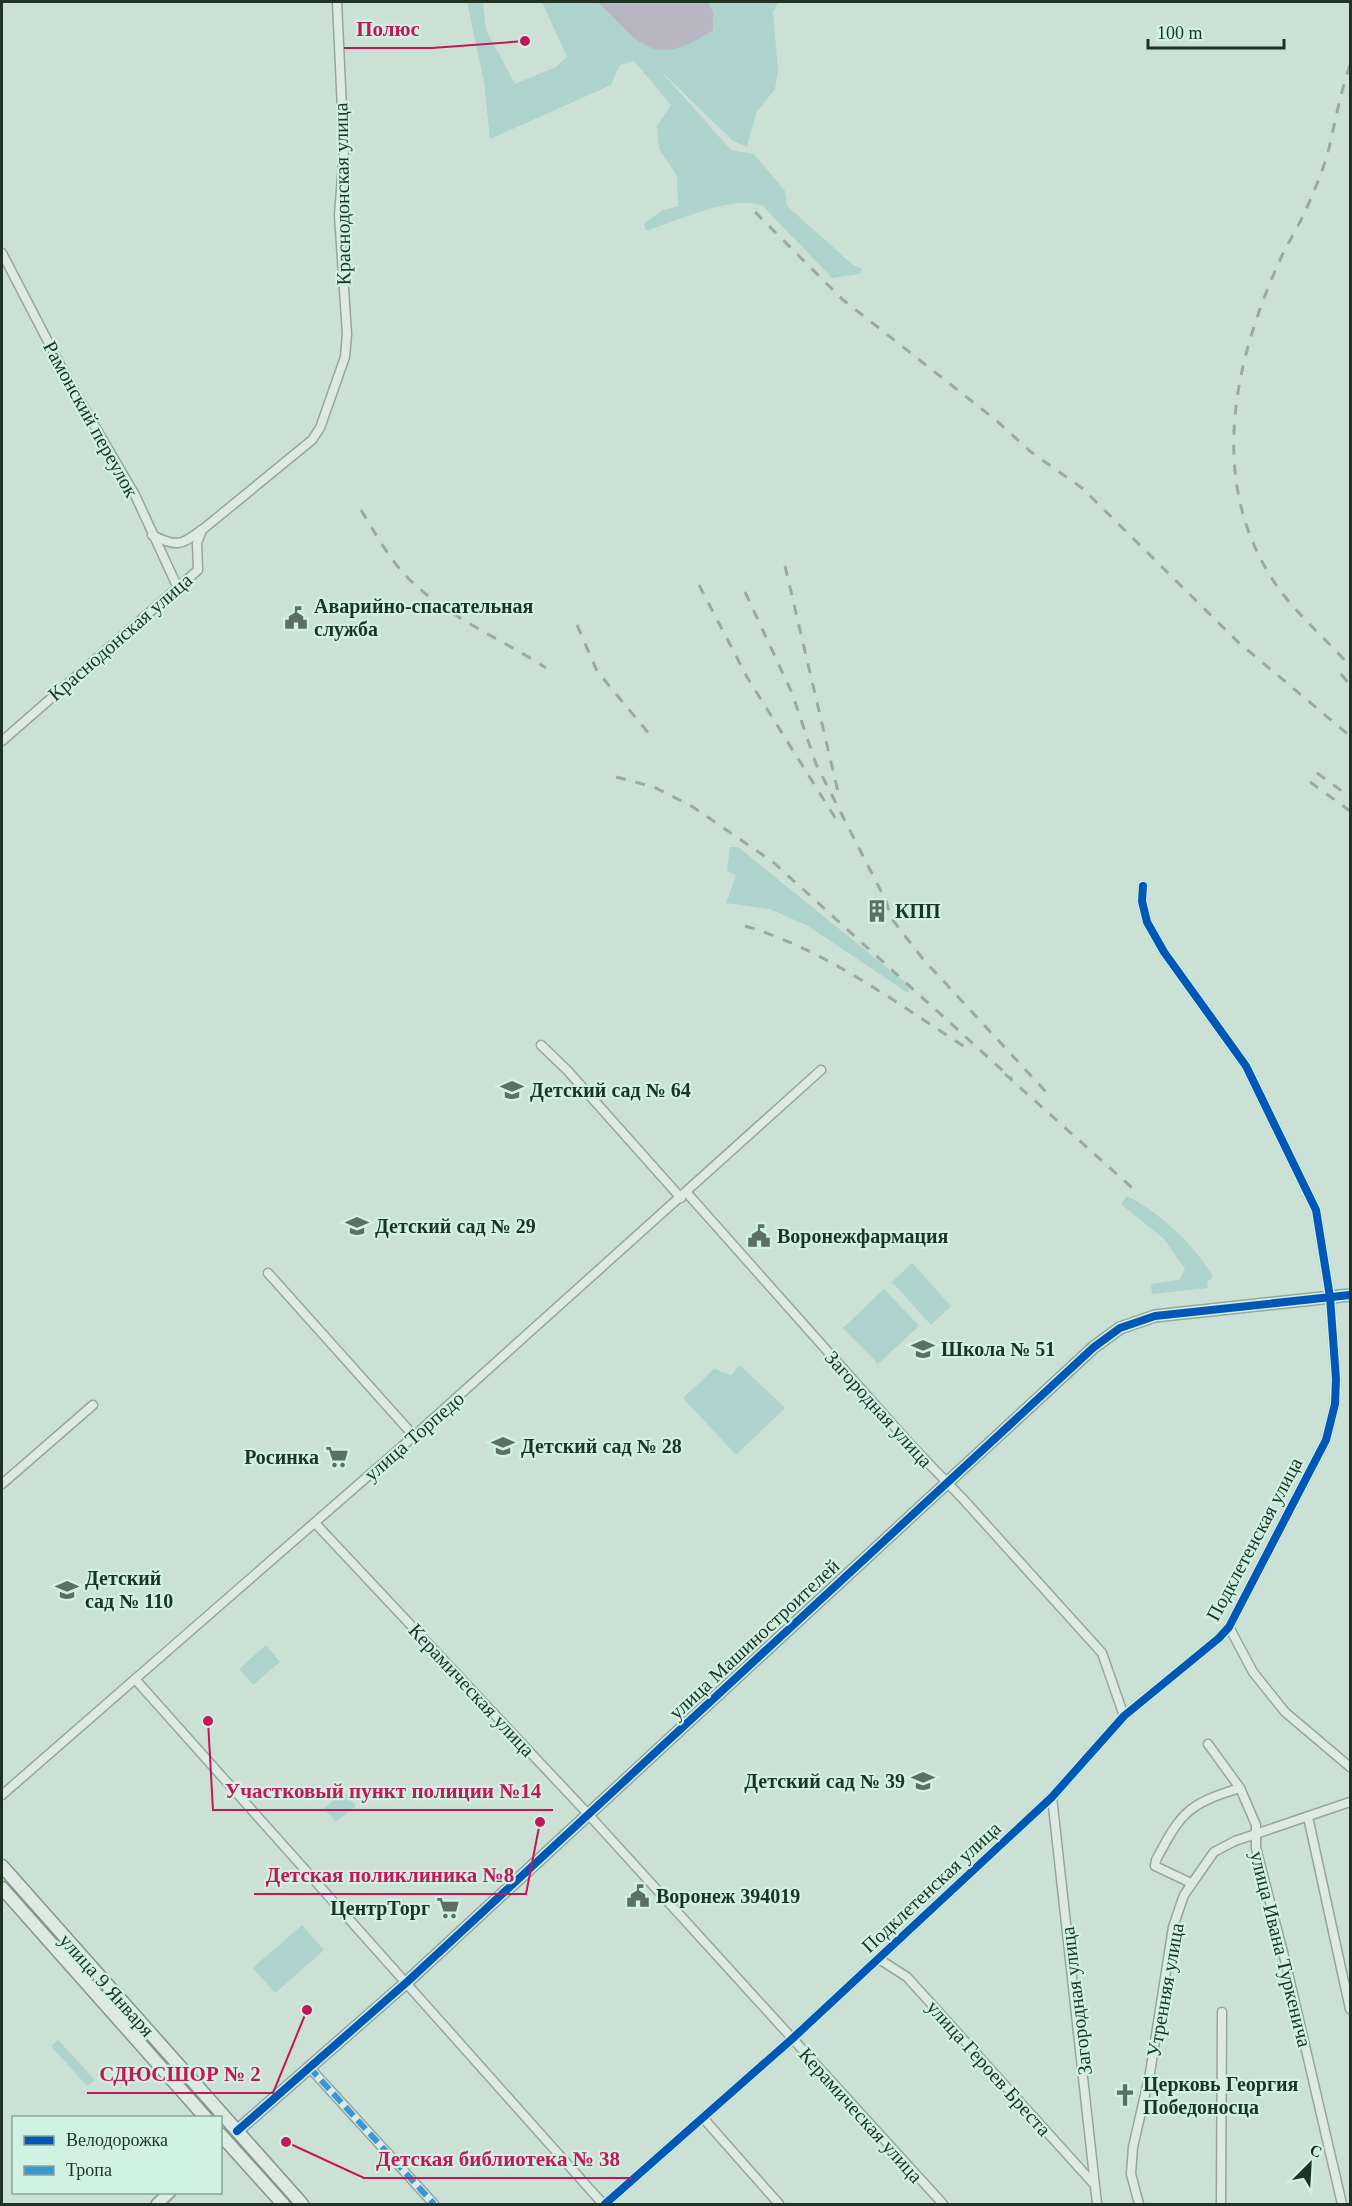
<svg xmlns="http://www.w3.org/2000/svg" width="1352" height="2206" viewBox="0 0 1352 2206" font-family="Georgia,serif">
<rect width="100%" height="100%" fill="#cbe1d6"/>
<g fill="#aed3cc">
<path d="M 467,2 L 483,2 L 486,30 L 515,84 L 556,67 L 567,57 L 542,2 L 778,2 L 773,12 L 778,69 L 775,89 L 756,113 L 747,147 L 733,141 L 659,69 L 731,150 L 754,154 L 785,191 L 787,206 L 853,265 L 863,269 L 859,274 L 832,278 L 763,206 C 736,193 674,222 646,231 L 644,224 L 661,211 L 678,206 L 677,176 L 659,149 L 657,126 L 671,105 L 634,61 L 620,65 L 611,85 L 490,139 L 484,82 Z"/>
<polygon points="730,847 738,847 911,987 908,993 808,926 770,909 726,903 736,875 727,871"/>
<path d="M 1127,1196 C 1158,1211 1197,1247 1213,1277 L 1207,1282 L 1208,1288 L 1152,1294 L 1151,1284 L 1179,1280 L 1185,1269 L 1164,1239 L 1121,1204 Z"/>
<polygon points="912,1263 951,1306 931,1325 892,1282"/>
<polygon points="884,1289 919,1326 878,1364 843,1328"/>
<polygon points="740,1365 785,1408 736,1455 683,1398 714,1369 731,1375"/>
<polygon points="266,1645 280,1662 253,1685 239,1669"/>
<polygon points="344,1792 356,1806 336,1822 324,1808"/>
<polygon points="302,1925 324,1950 275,1993 253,1968"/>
<polygon points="58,2040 95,2080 87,2086 51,2046"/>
</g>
<path fill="#b9b6c4" d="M 598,2 L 708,2 L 713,12 L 713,30 C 652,71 640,43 598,2 Z"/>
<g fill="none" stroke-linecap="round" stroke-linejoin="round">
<g stroke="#95a69c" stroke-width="11">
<g id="minor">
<polyline points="2,253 70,384 135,495 177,586"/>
<path d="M 152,535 C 176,547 181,546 201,530"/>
<polyline points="2,741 198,570 197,543 202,530 312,440 320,428 345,357 347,334 339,215 344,152 337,2"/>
<polyline points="541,1045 567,1070 681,1198"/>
<polyline points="687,1193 910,1444 963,1499 1102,1653 1124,1716"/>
<polyline points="268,1273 414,1436"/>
<polyline points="2,1484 93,1405"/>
<polyline points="315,1523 588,1814 943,2204"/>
<polyline points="1229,1627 1253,1672 1285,1712 1350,1767"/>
<polyline points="135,1679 603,2204"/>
<polyline points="1208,1744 1240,1788 1256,1825 1256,1848 1285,1960 1342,2204"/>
<polyline points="2,1795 414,1436 821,1070"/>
<polyline points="1052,1797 1097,2204"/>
<polyline points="1308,1817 1350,2009"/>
<path d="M 1191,1883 L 1155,1866 L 1156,1860 C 1181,1813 1187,1804 1240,1788"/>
<polyline points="879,1959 907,1977 1093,2183"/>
<polyline points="309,2067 434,2204"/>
<polyline points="704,2119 779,2204"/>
<polyline points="605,2204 792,2039 1052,1797 1124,1716 1219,1638 1229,1627 1326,1440 1335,1404 1336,1379 1330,1297 1316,1210 1246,1066 1164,952 1147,922 1142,901 1143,886"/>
<polyline points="1139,2204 1131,2174 1133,2147 1150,2073 1173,1927 1184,1895 1214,1852 1235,1841 1350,1802"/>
<polyline points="1221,2204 1222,2012"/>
</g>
</g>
<g stroke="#95a69c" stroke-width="14">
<g id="tertiary">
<polyline points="237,2131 407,1982 1094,1347 1120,1328 1155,1316 1350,1295"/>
<polyline points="157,2204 170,2192"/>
</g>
</g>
<g stroke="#84968c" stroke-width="15">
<g id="secondary">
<polyline points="2,1866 302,2204"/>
<polyline points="2,1888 206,2118"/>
<polyline points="220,2134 283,2204"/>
</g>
</g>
<use href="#minor" stroke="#dceae3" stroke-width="8"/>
<use href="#tertiary" stroke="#dceae3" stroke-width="10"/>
<use href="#secondary" stroke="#dceae3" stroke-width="12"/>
<g stroke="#9ca9a2" stroke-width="3" stroke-dasharray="10 10" stroke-linecap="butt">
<path d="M 1350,65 C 1341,91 1336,117 1330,144 C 1325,167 1314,191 1305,212 C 1297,229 1287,244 1280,260 C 1231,368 1206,491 1282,593 C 1302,619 1328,641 1350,666"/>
<polyline points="755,212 842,299 997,421 1031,452 1082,488 1238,642 1350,736"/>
<path d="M 361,510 C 376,534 390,561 411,581 C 449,618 502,639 546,668"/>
<polyline points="785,566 839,796"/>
<polyline points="699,585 747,677 839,824"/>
<polyline points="745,592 792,693 816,764 886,901 891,918 923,959 1047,1093"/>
<polyline points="577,625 597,671 650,735"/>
<polyline points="1341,674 1350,685"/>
<polyline points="1317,773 1350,797"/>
<polyline points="616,777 654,787 693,807 773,862 1012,1079"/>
<polyline points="1310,782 1350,811"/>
<path d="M 745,926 C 825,949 901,1006 971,1051"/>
<polyline points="1005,1074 1139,1194"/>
</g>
<polyline stroke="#3a97d6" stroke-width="6" stroke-dasharray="12 6" stroke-linecap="butt" points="309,2067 434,2204"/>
<g stroke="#d1f2e2" stroke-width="11">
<g id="cycleway">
<polyline points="237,2131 407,1982 1094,1347 1120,1328 1155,1316 1350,1295"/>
<polyline points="605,2204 792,2039 1052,1797 1124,1716 1219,1638 1229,1627 1326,1440 1335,1404 1336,1379 1330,1297 1316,1210 1246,1066 1164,952 1147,922 1142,901 1143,886"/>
</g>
</g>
<use href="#cycleway" stroke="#0057b8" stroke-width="8"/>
</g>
<defs>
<g id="civic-bare" transform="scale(1.8)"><path d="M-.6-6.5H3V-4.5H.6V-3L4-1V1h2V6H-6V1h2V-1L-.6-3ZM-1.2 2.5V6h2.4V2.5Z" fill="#5b7062" stroke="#d1f2e2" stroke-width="2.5" paint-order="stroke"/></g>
<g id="building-bare" transform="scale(1.8)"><path d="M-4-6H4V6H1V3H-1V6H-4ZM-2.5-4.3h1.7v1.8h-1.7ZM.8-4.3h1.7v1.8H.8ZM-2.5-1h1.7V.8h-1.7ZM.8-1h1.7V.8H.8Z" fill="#5b7062" stroke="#d1f2e2" stroke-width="2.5" paint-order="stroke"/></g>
<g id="school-bare" transform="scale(1.8)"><path d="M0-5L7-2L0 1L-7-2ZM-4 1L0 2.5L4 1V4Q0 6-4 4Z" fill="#5b7062" stroke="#d1f2e2" stroke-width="2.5" paint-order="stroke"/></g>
<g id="supermarket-bare" transform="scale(1.8)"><path d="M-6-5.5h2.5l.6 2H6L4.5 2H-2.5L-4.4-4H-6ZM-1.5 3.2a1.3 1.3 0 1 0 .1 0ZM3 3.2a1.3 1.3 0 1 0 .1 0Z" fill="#5b7062" stroke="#d1f2e2" stroke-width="2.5" paint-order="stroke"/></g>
<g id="church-bare" transform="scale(1.8)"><path d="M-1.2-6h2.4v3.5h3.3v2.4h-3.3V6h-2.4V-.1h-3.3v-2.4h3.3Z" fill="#5b7062" stroke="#d1f2e2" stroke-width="2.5" paint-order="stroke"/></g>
</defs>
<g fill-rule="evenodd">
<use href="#civic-bare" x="296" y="618"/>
<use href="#building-bare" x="877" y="911"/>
<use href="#school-bare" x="512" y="1090"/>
<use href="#school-bare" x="357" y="1226"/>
<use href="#civic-bare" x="759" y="1236"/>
<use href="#school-bare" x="923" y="1349"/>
<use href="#school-bare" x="503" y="1446"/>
<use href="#supermarket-bare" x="337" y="1457"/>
<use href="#school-bare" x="67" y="1590"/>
<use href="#school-bare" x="923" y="1781"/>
<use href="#civic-bare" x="638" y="1896"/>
<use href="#supermarket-bare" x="448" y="1908"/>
<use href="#church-bare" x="1125" y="2095"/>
</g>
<g text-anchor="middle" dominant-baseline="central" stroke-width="4.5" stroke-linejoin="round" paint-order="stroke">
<g font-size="20" fill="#1e3324" stroke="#d1f2e2">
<text transform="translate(342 194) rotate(-91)">Краснодонская улица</text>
<text transform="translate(91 419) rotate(61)">Рамонский переулок</text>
<text transform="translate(120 637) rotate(-41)">Краснодонская улица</text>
<text transform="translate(879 1409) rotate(48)">Загородная улица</text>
<text transform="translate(414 1436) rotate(-41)">улица Торпедо</text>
<text transform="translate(1254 1539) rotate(-62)">Подклетенская улица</text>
<text transform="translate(754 1639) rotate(-43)">улица Машиностроителей</text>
<text transform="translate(472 1690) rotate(47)">Керамическая улица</text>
<text transform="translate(931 1887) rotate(-43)">Подклетенская улица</text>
<text transform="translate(1281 1949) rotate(76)">улица Ивана Туркенича</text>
<text transform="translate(107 1985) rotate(48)">улица 9 Января</text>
<text transform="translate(1165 1990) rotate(-80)">Утренняя улица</text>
<text transform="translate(1076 2001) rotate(-97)">Загородная улица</text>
<text transform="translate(989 2068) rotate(48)">улица Героев Бреста</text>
<text transform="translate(861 2115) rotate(48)">Керамическая улица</text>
</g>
<g font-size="20" font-weight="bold" fill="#1e3324" stroke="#d1f2e2" text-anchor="start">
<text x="314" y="606">Аварийно-спасательная<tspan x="314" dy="23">служба</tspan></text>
<text x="895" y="911">КПП</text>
<text x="530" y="1090">Детский сад № 64</text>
<text x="375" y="1226">Детский сад № 29</text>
<text x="777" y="1236">Воронежфармация</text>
<text x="941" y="1349">Школа № 51</text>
<text x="521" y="1446">Детский сад № 28</text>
<text x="319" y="1457" text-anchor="end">Росинка</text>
<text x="85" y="1578">Детский<tspan x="85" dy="23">сад № 110</tspan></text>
<text x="905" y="1781" text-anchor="end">Детский сад № 39</text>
<text x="656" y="1896">Воронеж 394019</text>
<text x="430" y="1908" text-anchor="end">ЦентрТорг</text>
<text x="1143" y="2084">Церковь Георгия<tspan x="1143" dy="23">Победоносца</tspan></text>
</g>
</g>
<path fill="none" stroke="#c2185b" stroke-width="2" d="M525 41L432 48H344M208 1721L213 1810H553M540 1822L526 1894H254M307 2010L273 2093H87M286 2142L364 2178H632"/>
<g fill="#c2185b" stroke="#d1f2e2" stroke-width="2">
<circle cx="525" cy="41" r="6"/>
<circle cx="208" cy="1721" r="6"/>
<circle cx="540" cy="1822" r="6"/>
<circle cx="307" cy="2010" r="6"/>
<circle cx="286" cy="2142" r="6"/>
</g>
<g font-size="21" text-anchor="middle" font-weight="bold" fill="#c2185b" stroke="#d1f2e2" stroke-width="4.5" stroke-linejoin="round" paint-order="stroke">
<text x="388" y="36">Полюс</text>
<text x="383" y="1798">Участковый пункт полиции №14</text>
<text x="390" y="1882">Детская поликлиника №8</text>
<text x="180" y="2081">СДЮСШОР № 2</text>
<text x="498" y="2166">Детская библиотека № 38</text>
</g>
<rect width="1352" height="2206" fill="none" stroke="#1e3324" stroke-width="6"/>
<rect x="12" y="2116" width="210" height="78" fill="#d1f2e2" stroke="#89a696" stroke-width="1.5"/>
<rect x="24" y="2136" width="30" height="9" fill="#0057b8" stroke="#89a696" stroke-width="1.5"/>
<text x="66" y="2146" font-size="18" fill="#1e3324">Велодорожка</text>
<rect x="24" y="2166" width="30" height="9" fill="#3a97d6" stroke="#89a696" stroke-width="1.5"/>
<text x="66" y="2176" font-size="18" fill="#1e3324">Тропа</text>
<g transform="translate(1310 2164) rotate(24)" stroke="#d1f2e2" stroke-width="4.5" paint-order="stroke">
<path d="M0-4.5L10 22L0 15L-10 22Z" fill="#1e3324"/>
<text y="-9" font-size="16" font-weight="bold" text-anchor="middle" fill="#1e3324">С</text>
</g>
<path d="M1148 39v9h136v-9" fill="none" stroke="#1e3324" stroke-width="3"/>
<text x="1157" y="39" font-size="18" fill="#1e3324" stroke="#d1f2e2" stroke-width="4.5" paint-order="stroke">100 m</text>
</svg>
